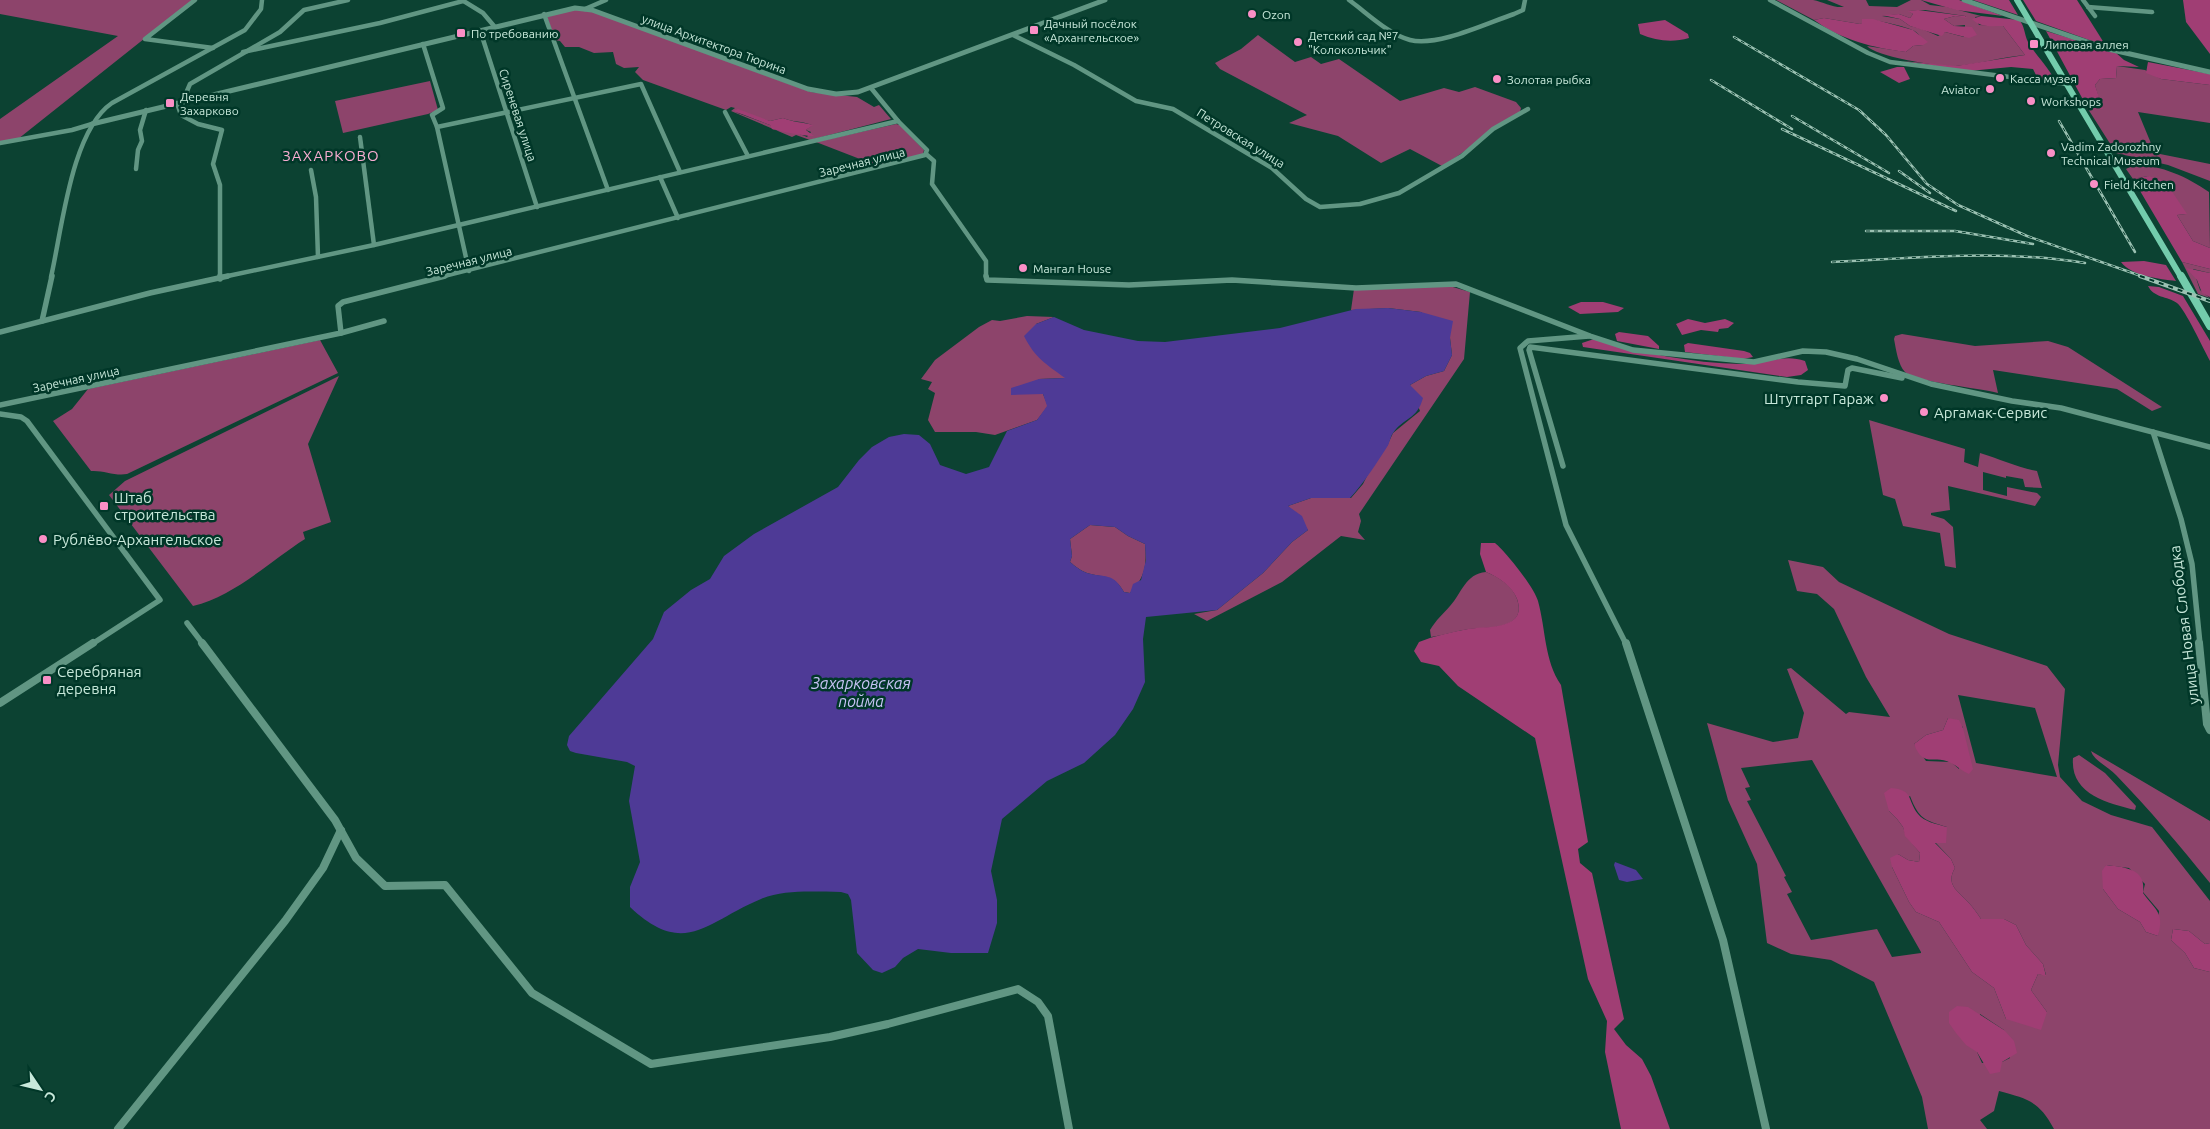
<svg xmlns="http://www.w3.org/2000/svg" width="2210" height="1129" viewBox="0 0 2210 1129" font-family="Ubuntu,sans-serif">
<rect width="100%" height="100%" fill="#0c4232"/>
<g fill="#8d446b" fill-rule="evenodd">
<polygon points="0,0 193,0 18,139 0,142 0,119 118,36 0,14"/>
<path d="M 1776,0 C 1788,0 1801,0 1813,0 C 1824,2 1832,8 1844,7 L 1827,0 L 1866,0 L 1869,6 L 1897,7 L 1911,0 L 1921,0 L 1930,5 L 1947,7 L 1981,16 L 1975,17 L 1979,25 L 2003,26 L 2025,55 C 2002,57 1979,64 1956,66 C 1941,67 1876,57 1867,46 L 1906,52 L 1913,46 L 1923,45 C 1922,40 1920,35 1916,32 C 1908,26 1871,19 1862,19 L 1863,23 L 1860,24 L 1824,18 L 1814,20 ZM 1925,10 L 1965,16 L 1966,17 L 1955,16 L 1944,19 L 1954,26 L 1965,25 L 1964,37 L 1945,32 L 1938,36 L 1922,29 L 1910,26 L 1900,19 L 1882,16 L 1899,14 L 1910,18 L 1913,14 L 1909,11 Z"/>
<path d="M 573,9 L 593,12 L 811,92 L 857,97 L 874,107 L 879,105 L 891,119 L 810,140 L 796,135 L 792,137 L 731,111 L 735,108 L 731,107 L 726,110 L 643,80 L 635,72 L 639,67 L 624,68 L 616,64 L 613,52 L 594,53 L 579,47 L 565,47 L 560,41 L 555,40 L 547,17 ZM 735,112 L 770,121 L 783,118 C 792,122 802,121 812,125 L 806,130 L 811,132 L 807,137 L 792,131 L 775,130 L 770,125 Z"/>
<path d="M 1258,35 L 1295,62 L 1311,57 L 1321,64 L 1339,59 L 1400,101 L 1444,88 L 1459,92 L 1475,87 L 1516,102 L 1521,108 L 1520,112 C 1492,128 1470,150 1442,166 L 1410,149 L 1381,163 L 1338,136 L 1289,123 L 1307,115 L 1220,69 L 1215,63 L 1241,49 Z"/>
<polygon points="2117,66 2145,70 2161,79 2210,85 2210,123 2138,112 2155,153 2210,164 2210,181 2168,165 2116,153 2088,109 2102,109 2095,85 2100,79 2116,78"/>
<polygon points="430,81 438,110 428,114 343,133 335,101"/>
<polygon points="896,124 900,125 924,150 923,154 878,166 816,142"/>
<path d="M 2134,165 C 2162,165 2187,177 2209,192 L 2210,248 L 2193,241 L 2177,215 L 2186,214 L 2148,176 L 2133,179 L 2126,169 Z"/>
<polygon points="2182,262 2210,269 2210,273 2193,269 2200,290 2210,298 2198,294"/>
<polygon points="1446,285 1470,292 1464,359 1359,514 1361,521 1358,532 1365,540 1341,536 1282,582 1207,621 1194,614 1217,610 1263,573 1292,542 1308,530 1288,506 1311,498 1351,498 1363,484 1373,464 1387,446 1393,433 1420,411 1410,385 1426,376 1444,371 1452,355 1450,338 1421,312 1388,308 1351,310 1354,289"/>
<polygon points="1027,316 1054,317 1036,324 1066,378 1039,379 1032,394 1043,394 1048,406 1037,420 995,435 976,432 935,432 928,420 935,393 928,389 932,382 921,379 935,360 979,327 992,320 1000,321"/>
<path d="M 1902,334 L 1975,346 L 2048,341 L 2068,347 L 2162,407 L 2152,411 L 2117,389 L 1993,370 L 1998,393 C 1980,388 1914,382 1905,372 C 1898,365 1896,349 1894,339 L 1895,336 Z"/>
<path d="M 320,340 L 338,373 L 127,474 C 114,476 103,470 91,471 L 53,421 L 72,409 L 88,389 Z"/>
<path d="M 339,376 L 308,444 L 331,522 L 303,532 L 305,539 C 270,561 235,596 193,606 L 109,495 L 125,481 Z"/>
<path d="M 1869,420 L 1965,449 L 1964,462 L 1978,467 L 1980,453 C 2000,459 2016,467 2037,471 L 2042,488 L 2025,487 L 2023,479 L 2006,476 L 2006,478 L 1983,472 L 1983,490 L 2007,496 L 2007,487 L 2037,493 L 2041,497 L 2035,506 L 1948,486 L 1950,510 L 1931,513 L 1931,515 L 1944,519 L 1953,527 L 1956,568 L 1945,566 L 1940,533 L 1903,526 L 1895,499 L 1883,495 Z"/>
<path d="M 1090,525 L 1115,527 L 1128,536 L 1145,544 C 1147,566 1145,577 1130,593 L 1124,592 C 1114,574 1103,578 1087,573 C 1081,571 1075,566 1070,562 L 1072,556 L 1070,539 Z"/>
<path d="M 1788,560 L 1823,567 L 1839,582 L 1949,634 L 2047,666 L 2065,689 L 2058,765 L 2060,777 L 2082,801 L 2111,815 L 2152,827 L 2210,901 L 2210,943 L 2205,944 L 2189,931 L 2173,929 L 2171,940 L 2185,953 L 2194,968 L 2210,972 L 2210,1129 L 2054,1129 C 2039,1101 2028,1099 1999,1091 L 1994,1111 L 1980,1120 L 1987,1129 L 1928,1129 L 1922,1097 L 1874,982 L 1831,960 L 1791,954 L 1767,943 L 1757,864 L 1728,800 L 1707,723 L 1773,742 L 1798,738 L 1804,713 L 1787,669 L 1791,668 L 1846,714 L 1849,712 L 1890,717 L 1866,677 L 1834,609 L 1817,594 L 1797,591 ZM 1958,695 L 2035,708 L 2057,777 L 1976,763 ZM 1948,718 L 1963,727 L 1959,769 L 1951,762 L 1926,761 L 1914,744 L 1926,735 L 1943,730 ZM 1812,760 L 1921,952 L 1921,953 L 1892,957 L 1877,929 L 1811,940 L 1787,894 L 1792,892 L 1784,877 L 1786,876 L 1747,801 L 1751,800 L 1745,788 L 1750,787 L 1741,768 ZM 1910,796 C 1919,819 1924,820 1947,827 L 1935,842 L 1951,859 L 1955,868 C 1945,885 1958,891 1968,902 C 1973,907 1977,913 1981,919 L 2004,919 L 2016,925 L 2026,945 L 2043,964 L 2046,975 L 2038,974 L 2031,990 L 2047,1012 L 2006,1019 L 1994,988 L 1972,972 L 1939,922 L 1916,912 L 1909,902 L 1892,867 L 1898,854 L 1908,860 L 1919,862 L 1920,853 L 1906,836 L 1903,827 L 1897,819 L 1889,811 ZM 2106,865 L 2129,868 L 2145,884 L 2143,892 L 2159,911 L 2158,936 L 2146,932 L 2140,922 L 2118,909 L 2103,889 ZM 1980,1014 L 2004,1030 L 2010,1058 L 2002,1062 L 1982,1063 L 1977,1052 Z"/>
<path d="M 1486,572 C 1498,577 1512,585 1517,599 C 1528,631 1486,627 1469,629 C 1456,631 1444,635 1431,637 L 1430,630 C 1436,620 1443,614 1450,606 C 1462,593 1465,574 1486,572 Z"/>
<path d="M 2091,751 L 2210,821 L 2210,883 C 2180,846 2149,809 2116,775 C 2109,767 2094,761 2091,751 Z"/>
<path d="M 2079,755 L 2105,773 L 2136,806 L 2135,810 C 2107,803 2070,794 2073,758 Z"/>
</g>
<g fill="#a03e74">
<polygon points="1921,0 1959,0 2003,16 1956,10"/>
<polygon points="1973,0 2009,0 2018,15"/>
<polygon points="2023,0 2077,0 2106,46 2036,21"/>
<polygon points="2183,0 2210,0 2210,54 2186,22"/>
<polygon points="1918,10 1965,16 1967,18 1955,16 1944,19 1954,26 1972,27 1977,35 1969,38 1945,32 1942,36 1910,26 1900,19 1882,15 1899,14 1910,18 1913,14 1908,11"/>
<path d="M 1981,16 L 2019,20 C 2025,26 2024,34 2028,42 C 2036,56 2048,66 2055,81 L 2038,79 L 2033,69 L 2011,67 L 1969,71 L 1902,61 L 1956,66 L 2025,55 L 2003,26 C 1993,26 1980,28 1972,19 Z"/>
<path d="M 1824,18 L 1860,24 L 1862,23 L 1862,19 L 1873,19 L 1913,30 L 1928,42 L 1923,45 L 1913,46 L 1906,52 C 1874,48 1841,40 1814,20 Z"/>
<path d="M 1665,20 L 1688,34 L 1689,38 C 1672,43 1657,41 1640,34 L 1638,24 Z"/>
<polygon points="2046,31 2115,52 2124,60 2139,67 2117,66 2116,78 2100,79 2095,85 2103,109 2088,109"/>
<polygon points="2148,62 2210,74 2210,85 2161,79 2146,73"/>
<polygon points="1897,67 1904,67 1910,79 1899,83 1880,72"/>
<path d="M 738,109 L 770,121 L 783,118 C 792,122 802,122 813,125 L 806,130 L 814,136 C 809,137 778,131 772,129 L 770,125 L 734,111 Z"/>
<polygon points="2148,176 2165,181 2187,214 2177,215 2193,241 2210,248 2210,269 2182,262 2133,179"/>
<path d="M 2144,261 L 2166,265 L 2176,281 C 2160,279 2131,276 2121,262 Z"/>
<polygon points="2186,268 2210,273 2210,297 2202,293 2197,280"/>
<path d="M 2148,286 L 2159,287 L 2183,296 L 2210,341 L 2210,361 C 2204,350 2185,309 2177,303 C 2167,296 2154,298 2148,286 Z"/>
<polygon points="1581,302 1603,302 1624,308 1618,312 1580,314 1568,307"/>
<polygon points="1688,319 1705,323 1725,319 1734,323 1728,328 1719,329 1718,332 1701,330 1682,335 1676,324"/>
<polygon points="1619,332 1648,336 1659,346 1659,349 1617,341 1615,334"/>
<path d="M 1594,339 C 1642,353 1691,363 1741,364 C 1764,365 1783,353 1805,361 L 1808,370 L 1801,375 L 1787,377 L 1583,347 L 1582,343 Z"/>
<polygon points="1688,343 1744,351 1750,353 1753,357 1743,359 1685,352 1684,345"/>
<path d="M 1481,543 L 1495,543 C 1506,552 1534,587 1538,601 C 1546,630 1544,660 1561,685 L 1588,842 L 1578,849 L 1580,863 L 1592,873 L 1624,1019 L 1614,1029 L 1626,1045 L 1642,1059 L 1651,1076 L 1670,1129 L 1621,1129 L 1605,1052 L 1607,1021 L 1588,979 L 1535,738 L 1458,686 L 1439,666 L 1421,662 L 1414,651 L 1419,642 C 1434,636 1451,632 1468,629 C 1485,626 1528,631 1517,599 C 1512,586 1498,577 1486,572 L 1480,554 Z"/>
<path d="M 1948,718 L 1959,720 L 1963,728 L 1973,769 L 1969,774 C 1962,771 1957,766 1951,763 C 1934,753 1924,770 1914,744 L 1926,735 L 1943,730 Z"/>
<path d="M 1891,788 C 1914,790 1907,800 1918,814 C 1924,822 1937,824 1947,827 L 1946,843 L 1935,843 L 1951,859 L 1955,868 C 1945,885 1958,891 1968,902 C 1973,907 1977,913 1981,919 L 2004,919 L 2016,925 L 2026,945 L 2043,964 L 2046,976 L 2038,974 L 2031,990 L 2047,1012 L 2041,1030 L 2006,1019 L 1994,988 L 1972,972 L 1939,922 L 1916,912 L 1909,902 L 1892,867 L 1890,858 L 1898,854 L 1908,860 L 1919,862 L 1920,853 L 1905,836 L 1903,827 L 1897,819 L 1889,811 L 1884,793 Z"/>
<path d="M 2106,865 C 2125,867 2147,869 2143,893 C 2155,910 2165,912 2158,936 L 2146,932 L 2140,922 L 2118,909 L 2103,889 L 2102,871 Z"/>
<polygon points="2173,929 2189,931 2205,944 2210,943 2210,972 2194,968 2185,953 2171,940"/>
<polygon points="1957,1006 1968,1007 2004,1030 2014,1041 2017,1053 2002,1062 2000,1072 1990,1074 1977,1052 1966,1045 1956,1033 1949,1023 1949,1012"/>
</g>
<g fill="#4e3a96" fill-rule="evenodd">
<path d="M 1388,308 L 1421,312 L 1453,321 L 1450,338 L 1452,355 L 1444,371 L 1426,376 L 1410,385 L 1423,398 C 1417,420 1404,417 1393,433 C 1390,437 1390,443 1387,447 C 1376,464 1364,483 1350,498 L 1311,498 L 1288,506 L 1302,516 L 1308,530 L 1292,542 L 1263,573 L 1217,610 L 1146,617 L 1143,639 L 1145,682 L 1133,709 L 1115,735 L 1084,763 L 1047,781 L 1002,819 L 991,871 L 997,900 L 997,923 L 988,953 L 951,953 L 918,949 L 903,958 L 895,967 L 882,973 L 873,970 L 857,953 L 851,900 L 848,894 L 841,892 C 815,892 785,889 761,899 C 707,921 685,959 630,907 L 630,887 L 640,862 L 629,801 L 635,766 L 627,762 L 576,753 L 570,751 L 567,745 L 569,736 L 653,639 L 664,612 L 691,590 L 710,579 L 724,556 L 754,534 L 838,487 L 859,460 L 872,447 L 889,437 L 904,434 L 919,435 L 930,444 L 940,465 L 966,474 L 989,467 L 1007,431 L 1037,420 L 1047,406 L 1043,394 L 1011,395 L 1011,388 L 1039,379 L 1065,378 C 1046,364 1035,358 1024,336 L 1036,324 L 1054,317 L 1084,330 L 1138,341 L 1165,342 L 1280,328 L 1356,309 ZM 1090,525 L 1115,527 L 1128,536 L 1145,544 L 1146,560 L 1141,580 L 1133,584 L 1130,593 L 1124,592 C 1113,572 1105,578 1087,573 C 1081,571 1075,566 1070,562 L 1072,556 L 1070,539 Z"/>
<polygon points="1615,862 1636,870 1643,879 1627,882 1619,880 1614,865"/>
</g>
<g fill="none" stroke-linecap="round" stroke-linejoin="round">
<g stroke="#619683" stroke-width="4.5">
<polyline points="195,0 145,39 213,48"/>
<polyline points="462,0 483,13 494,26"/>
<path d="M 1349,0 C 1367,13 1388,34 1410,40 C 1438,47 1487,23 1514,14 L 1523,10 L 1525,0"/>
<polyline points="1770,0 1868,53 1890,62 2066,84"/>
<polyline points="2083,0 2095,16"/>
<polyline points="2088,7 2152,12"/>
<polyline points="585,9 606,0"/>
<polyline points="544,14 608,190"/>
<polyline points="480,30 537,207"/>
<polyline points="1013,35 1074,65 1136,101 1173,109 1272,168 1306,199 1320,207 1360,204 1399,193 1462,156 1493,129 1528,109"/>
<polyline points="423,44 443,108 432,115 437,127 469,271"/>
<polyline points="243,52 380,23 463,1"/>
<polyline points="189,100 187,91 190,84 280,32 304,10 348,0"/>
<polyline points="177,103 181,115 198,124 222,130 213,164 220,185 220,277"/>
<polyline points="725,112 748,156"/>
<polyline points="437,127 641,84 680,172"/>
<polyline points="360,137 374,245"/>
<polyline points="0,143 72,130 92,124"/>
<polyline points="926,154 934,161 932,184 986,261 986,277"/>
<polyline points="136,169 138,150 142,141 140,130 146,110"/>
<polyline points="311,170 316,197 318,257"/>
<polyline points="660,177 678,218"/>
<path d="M 51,277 C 62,230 71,131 112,103 L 245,30 L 261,9 L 262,0"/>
<polyline points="223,277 374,245 898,121 871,88"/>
<polyline points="440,277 925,155 927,150 898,121"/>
</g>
<g stroke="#619683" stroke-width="5.5">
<polyline points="220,276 220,279"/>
<polyline points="986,276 987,280 1129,285 1232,280 1356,288 1456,284 1590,336 1633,350 1754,362 1803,351 1826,352 1857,359 1931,384 2012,401 2061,408 2210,447"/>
<polyline points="42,321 52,276"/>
<polyline points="0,332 150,293 228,276"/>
<polyline points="341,333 384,321"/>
<polyline points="1589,336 1528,341 1520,348 1566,525 1626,644"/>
<polyline points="0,405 341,333 338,306 343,302 445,276"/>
<polyline points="0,414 21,417 27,421 160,600 92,644"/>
<polyline points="2153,432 2181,519 2192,564 2200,644"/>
<polyline points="1563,466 1529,350 1530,347 1798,382 1845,386 1848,370 1852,368 1902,378"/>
<polyline points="187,623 203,644"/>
</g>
<g stroke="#619683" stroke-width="8">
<polyline points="202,643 335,820 356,858 385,886 445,885 532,993 651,1064 830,1037 888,1024 1018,989 1038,1002 1048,1016 1069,1129"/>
<polyline points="1626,643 1723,940 1766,1129"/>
<polyline points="2199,643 2207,724 2210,730"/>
<polyline points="0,703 93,643"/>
<polyline points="118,1129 285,921 323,868 341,830"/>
</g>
<g stroke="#619683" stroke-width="5">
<polyline points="1964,0 2108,49 2210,72"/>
<polyline points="92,124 575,8 592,10 808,89 836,94 858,92 1105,0"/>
</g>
<polyline stroke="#73ccac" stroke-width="6" points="2017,0 2181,277"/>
<polyline stroke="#73ccac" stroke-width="8" points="2181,276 2210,326"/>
<g stroke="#9bc1b2" stroke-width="2.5">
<g id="rail-far1">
<polyline points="1734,37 1859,110 1886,135 1927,184 1958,205 2027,236 2144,277"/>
<polyline points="1711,80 1792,129"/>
<polyline points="1792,116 1889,173"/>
<polyline points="2059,121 2135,252"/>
<polyline points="1782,129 1956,211"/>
<polyline points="1899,171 1930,193"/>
<polyline points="1866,231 1955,231 2033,244"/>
<path d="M 1832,262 C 1917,258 2001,249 2085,263"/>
</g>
</g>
<g stroke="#9bc1b2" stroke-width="4">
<polyline id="rail" points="2140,276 2210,301"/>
</g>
<use href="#rail-far1" stroke="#003728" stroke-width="1" stroke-dasharray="4" stroke-linecap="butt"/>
<use href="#rail" stroke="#003728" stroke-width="2" stroke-dasharray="5" stroke-linecap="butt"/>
</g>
<g fill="#fa8fc6" stroke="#003728" stroke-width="2">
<circle cx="1252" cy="14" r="5"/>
<rect x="1029" y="25" width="10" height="10" rx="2.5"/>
<rect x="456" y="28" width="10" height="10" rx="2.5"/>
<circle cx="1298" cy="42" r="5"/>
<rect x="2029" y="39" width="10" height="10" rx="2.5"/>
<circle cx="2000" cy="78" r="5"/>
<circle cx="1497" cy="79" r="5"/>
<circle cx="1990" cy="89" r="5"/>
<circle cx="2031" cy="101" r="5"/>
<rect x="165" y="98" width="10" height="10" rx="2.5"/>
<circle cx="2051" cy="153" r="5"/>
<circle cx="2094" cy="184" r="5"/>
<circle cx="1023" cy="268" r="5"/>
<circle cx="1884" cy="398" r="5"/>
<circle cx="1924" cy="412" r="5"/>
<rect x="99" y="501" width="10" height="10" rx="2.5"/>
<circle cx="43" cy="539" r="5"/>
<rect x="42" y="675" width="10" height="10" rx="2.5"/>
</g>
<g text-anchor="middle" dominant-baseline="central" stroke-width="5" stroke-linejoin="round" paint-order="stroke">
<g font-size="12" fill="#c7e8da" stroke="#003728" text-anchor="start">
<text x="1262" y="14">Ozon</text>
<text x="1044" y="23">Дачный посёлок<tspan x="1044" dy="14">«Архангельское»</tspan></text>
<text x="471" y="33">По требованию</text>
<text x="1308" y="35">Детский сад №7<tspan x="1308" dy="14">"Колокольчик"</tspan></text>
<text x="2044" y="44">Липовая аллея</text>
<text x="2010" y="78">Касса музея</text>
<text x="1507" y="79">Золотая рыбка</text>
<text x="1980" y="89" text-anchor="end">Aviator</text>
<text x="180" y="96">Деревня<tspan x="180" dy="14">Захарково</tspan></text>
<text x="2041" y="101">Workshops</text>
<text x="2061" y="146">Vadim Zadorozhny<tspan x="2061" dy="14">Technical Museum</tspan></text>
<text x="2104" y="184">Field Kitchen</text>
<text x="1033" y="268">Мангал House</text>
</g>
<g font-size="12" fill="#c7e8da" stroke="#003728">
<text transform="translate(714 44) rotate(20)">улица Архитектора Тюрина</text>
<text transform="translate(518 115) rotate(72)">Сиреневая улица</text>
<text transform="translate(1241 138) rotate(32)">Петровская улица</text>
<text transform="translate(862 162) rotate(-14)">Заречная улица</text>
<text transform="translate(469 261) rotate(-14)">Заречная улица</text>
<text transform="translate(76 379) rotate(-12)">Заречная улица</text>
</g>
<g font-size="15" letter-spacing="1" fill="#f9add2" stroke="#003728">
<text x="331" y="155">ЗАХАРКОВО</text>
</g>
<g font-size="15" fill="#c7e8da" stroke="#003728" text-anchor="start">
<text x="1874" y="398" text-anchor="end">Штутгарт Гараж</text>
<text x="1934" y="412">Аргамак-Сервис</text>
<text x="114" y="497">Штаб<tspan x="114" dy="17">строительства</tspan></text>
<text x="53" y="539">Рублёво-Архангельское</text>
<text x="57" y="671">Серебряная<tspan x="57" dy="17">деревня</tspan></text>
</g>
<g font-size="15" fill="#c7e8da" stroke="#003728">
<text transform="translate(2184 625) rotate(-97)">улица Новая Слободка</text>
</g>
<g font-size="16" font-style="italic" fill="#c7c3f5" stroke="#003728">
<text x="861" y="683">Захарковская<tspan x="861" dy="18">пойма</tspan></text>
</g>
</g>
<g transform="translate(40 1089) rotate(125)" stroke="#003728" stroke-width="4" paint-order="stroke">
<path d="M0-4L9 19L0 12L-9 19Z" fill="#c7e8da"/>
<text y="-8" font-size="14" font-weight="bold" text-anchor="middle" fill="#c7e8da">С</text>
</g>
</svg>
